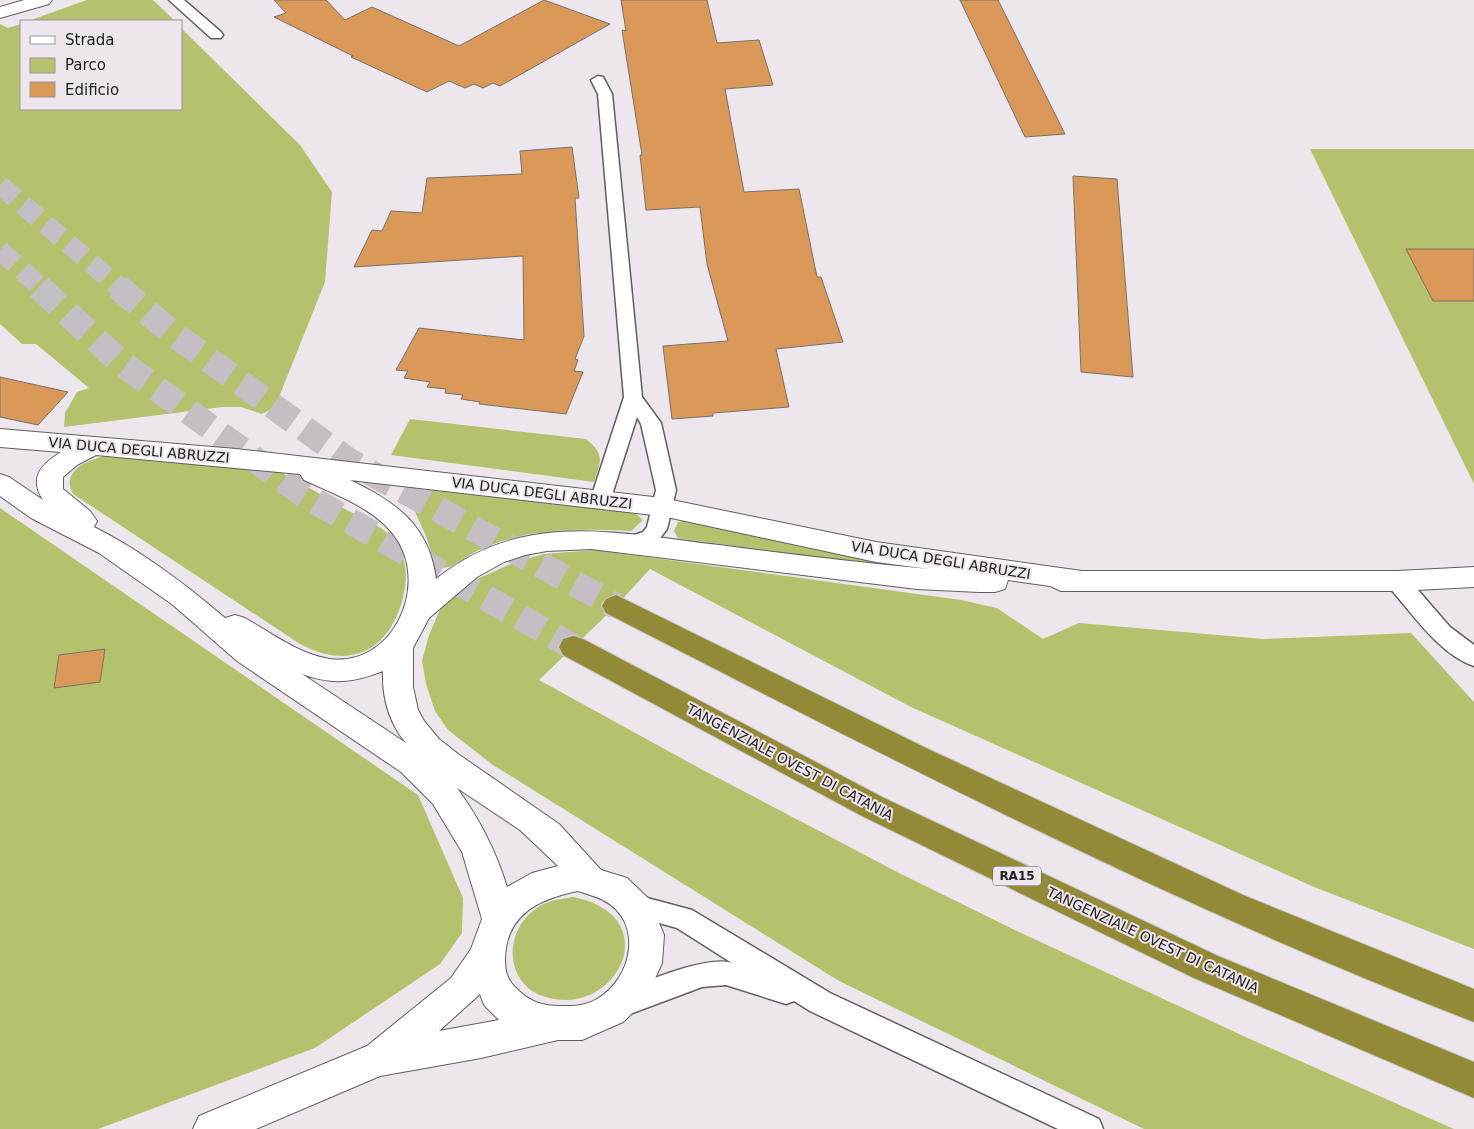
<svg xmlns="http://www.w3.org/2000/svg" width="1474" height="1129" viewBox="0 0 1474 1129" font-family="'DejaVu Sans',sans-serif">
<rect width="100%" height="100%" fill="#eee6ed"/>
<g fill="#b5c26d">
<polygon points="87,0 153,0 175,21 28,21"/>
<polygon points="0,24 8,28 21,24 21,109 181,109 181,28 300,145 332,192 325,282 275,407 262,414 241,407 222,407 64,427 65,413 77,392 89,388 36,344 22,344 0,324"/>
<polygon points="1310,149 1474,149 1474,484"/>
<path d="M 410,419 L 586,439 C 605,454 601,461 594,482 L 391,455 Z"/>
<path d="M 113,455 C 151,459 189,462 226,465 C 240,466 259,465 272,469 C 295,477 323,497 345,509 C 361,518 382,525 393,539 C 406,555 408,574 404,593 C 392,649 352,672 300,644 L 73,494 C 59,469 93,457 113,455 Z"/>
<path d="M 409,487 L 632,511 L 641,518 L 642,521 L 631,531 C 577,529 530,527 479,550 C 469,555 459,562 449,567 L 441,568 L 434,562 L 426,536 L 407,494 Z"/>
<polygon points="0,508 418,795 463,898 462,933 440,964 315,1048 98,1129 0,1129"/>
<polygon points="689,520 872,561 874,566 678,538 674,531 678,522"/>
<polygon points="595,550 961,600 997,608 1043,639 1079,623 1264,639 1411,633 1474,702 1474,949 1314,887 911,707 650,569 616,606 539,680 701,769 901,874 1019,932 1250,1039 1454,1129 1144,1129 839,981 493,765 448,730 435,711 426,684 422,661 429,635 442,605 477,579 513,563 544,554"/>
<path d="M 573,897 C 665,915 620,1011 554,999 C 545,997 534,994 527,987 C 503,964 511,925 537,908 C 548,900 561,899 573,897 Z"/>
</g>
<g fill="#db9959" stroke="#78716b">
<polygon points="274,0 326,0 345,20 372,7 459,46 544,0 610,24 500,86 493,83 483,88 474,84 465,88 449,81 427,92 351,57 353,56 274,17 286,13"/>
<polygon points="621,0 707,0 717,43 759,40 773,85 725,89 744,192 799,189 817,277 821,277 843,342 776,349 789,407 713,413 713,416 672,419 663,346 728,341 707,264 700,207 646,210 640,155 642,155 622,30 626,31"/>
<polygon points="960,0 998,0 1065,134 1025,137"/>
<polygon points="572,147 579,198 575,198 584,336 575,359 578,360 574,371 583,372 566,414 479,404 480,402 461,399 463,395 445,393 446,389 427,387 430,382 404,378 408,371 396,370 419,328 524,340 523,256 354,267 372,230 382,231 391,211 422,213 427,178 522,174 520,151"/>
<polygon points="1073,176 1117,179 1133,377 1081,372"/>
<polygon points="1406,249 1474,249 1474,301 1433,301"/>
<polygon points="0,377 68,392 38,425 0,417"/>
<polygon points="105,649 100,682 54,688 59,655"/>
</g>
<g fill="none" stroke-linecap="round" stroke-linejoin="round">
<g stroke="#c5bec4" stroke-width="20" stroke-dasharray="20 10" stroke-linecap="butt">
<polyline points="0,185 120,288"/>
<polyline points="0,250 41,288"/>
</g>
<g stroke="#c5bec4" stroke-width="26" stroke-dasharray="26 13" stroke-linecap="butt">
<polyline points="39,287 120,362 304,495 573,647"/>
<polyline points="118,287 172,333 349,461 616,606"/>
</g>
<g stroke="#635d63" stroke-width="3">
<g id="lane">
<polygon points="169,0 184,0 221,32 223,35 221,38 211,38"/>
<polygon points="598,76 603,77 612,94 642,397 661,423 676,490 667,529 657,542 633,551 626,548 623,543 626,538 643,532 647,527 656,490 641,424 637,417 610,501 607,506 600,508 593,506 590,501 624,397 598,94 591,80"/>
<path d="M 1397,573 L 1405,575 L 1450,627 L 1474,645 L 1474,666 C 1440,655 1412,613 1389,587 L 1386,581 L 1389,575 Z"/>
<path d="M 636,895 L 692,910 L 830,993 L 1099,1119 L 1103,1129 L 1058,1129 L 810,1011 L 794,1001 L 786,1004 L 726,985 L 702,987 L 622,1017 L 612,1013 L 608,1004 L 612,995 C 640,984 705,955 732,963 L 677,928 L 627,914 L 623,906 L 627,898 Z"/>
</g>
</g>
<g stroke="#635d63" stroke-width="2">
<g id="secondary">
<polygon points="24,0 52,0 49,4 0,18 0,7"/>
<path d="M 0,429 L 236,449 L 662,498 L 876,542 L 1082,571 L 1397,571 L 1474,567 L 1474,587 L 1397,591 L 1061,591 L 1050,586 L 1008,580 L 1005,589 L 995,592 L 979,592 L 917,589 L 591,549 L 547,551 L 525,555 L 504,562 L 477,577 L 429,618 L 413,648 L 413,687 L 418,710 L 424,721 L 439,739 L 458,754 L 559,824 L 601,870 L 627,878 L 649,899 L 664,935 L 662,963 L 645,1001 L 623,1022 L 582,1040 L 558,1040 L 481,1058 L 380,1076 L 256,1129 L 193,1129 L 199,1116 L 367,1046 L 451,978 L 471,949 L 482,919 L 462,852 L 433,804 L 401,772 L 237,661 L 173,605 L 99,553 L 31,518 L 0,496 L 0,474 L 9,477 L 43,500 C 29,478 40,465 61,452 L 0,447 ZM 96,455 L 300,474 L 304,480 C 336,495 378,509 398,541 C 428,590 391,667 330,659 C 300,655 271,633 245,618 L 235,615 L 225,618 C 185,584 142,551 94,527 L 97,521 L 90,511 L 63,489 L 63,477 L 77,465 ZM 350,480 L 662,516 L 876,562 L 929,569 C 859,563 789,554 719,545 C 616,533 524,509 436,579 C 429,525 396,502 350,480 ZM 383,671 C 382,697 389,723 406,743 L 302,674 C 333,685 352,683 383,671 ZM 457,788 L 520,830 L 558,866 L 532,873 L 507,887 C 496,851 479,818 457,788 ZM 578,891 C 586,894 596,896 603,900 C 644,921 633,978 597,999 C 585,1006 574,1006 561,1006 C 542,1006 530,1002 517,989 C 507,980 505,971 505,959 C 506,914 539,899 578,891 ZM 480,994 L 484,1005 L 499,1020 L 439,1031 Z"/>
</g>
</g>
<g stroke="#c9c9c9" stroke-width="2">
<g id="highway">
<path d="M 616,595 L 926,748 L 1243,895 L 1474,989 L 1474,1022 C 1175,907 891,759 606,613 L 602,606 L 606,599 Z"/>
<polygon points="573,636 583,639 884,798 1218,956 1474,1062 1474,1098 1194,978 862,816 563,655 559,647 563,639"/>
</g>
</g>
<use href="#lane" fill="#fff" fill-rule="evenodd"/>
<use href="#secondary" fill="#fff" fill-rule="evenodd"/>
<use href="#highway" fill="#928a37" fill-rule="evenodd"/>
</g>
<g text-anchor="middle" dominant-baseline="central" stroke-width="4" stroke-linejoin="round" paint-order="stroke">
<rect fill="#eee6ed" stroke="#5d595d" stroke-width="1" x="993" y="866.5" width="48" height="19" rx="4"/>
<g font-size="12" font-weight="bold" fill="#1f1c1f">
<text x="1017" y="876">RA15</text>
</g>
<g font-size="14" fill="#1f1c1f" stroke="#eee6ed">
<text transform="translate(139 450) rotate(5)">VIA DUCA DEGLI ABRUZZI</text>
<text transform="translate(542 493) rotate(7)">VIA DUCA DEGLI ABRUZZI</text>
<text transform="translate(941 560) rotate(9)">VIA DUCA DEGLI ABRUZZI</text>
<text transform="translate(790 762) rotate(28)">TANGENZIALE OVEST DI CATANIA</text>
<text transform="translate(1153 940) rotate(25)">TANGENZIALE OVEST DI CATANIA</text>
</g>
</g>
<rect x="20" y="20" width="162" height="90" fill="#eee6ed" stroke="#9b959b"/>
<rect x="30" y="36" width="25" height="8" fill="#ffffff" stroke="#9b959b"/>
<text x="65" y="45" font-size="15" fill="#1f1c1f">Strada</text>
<rect x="30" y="58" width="25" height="15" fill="#b5c26d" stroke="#9b959b"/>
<text x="65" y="70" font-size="15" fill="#1f1c1f">Parco</text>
<rect x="30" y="82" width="25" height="15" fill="#db9959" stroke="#9b959b"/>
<text x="65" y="95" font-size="15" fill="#1f1c1f">Edificio</text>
</svg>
